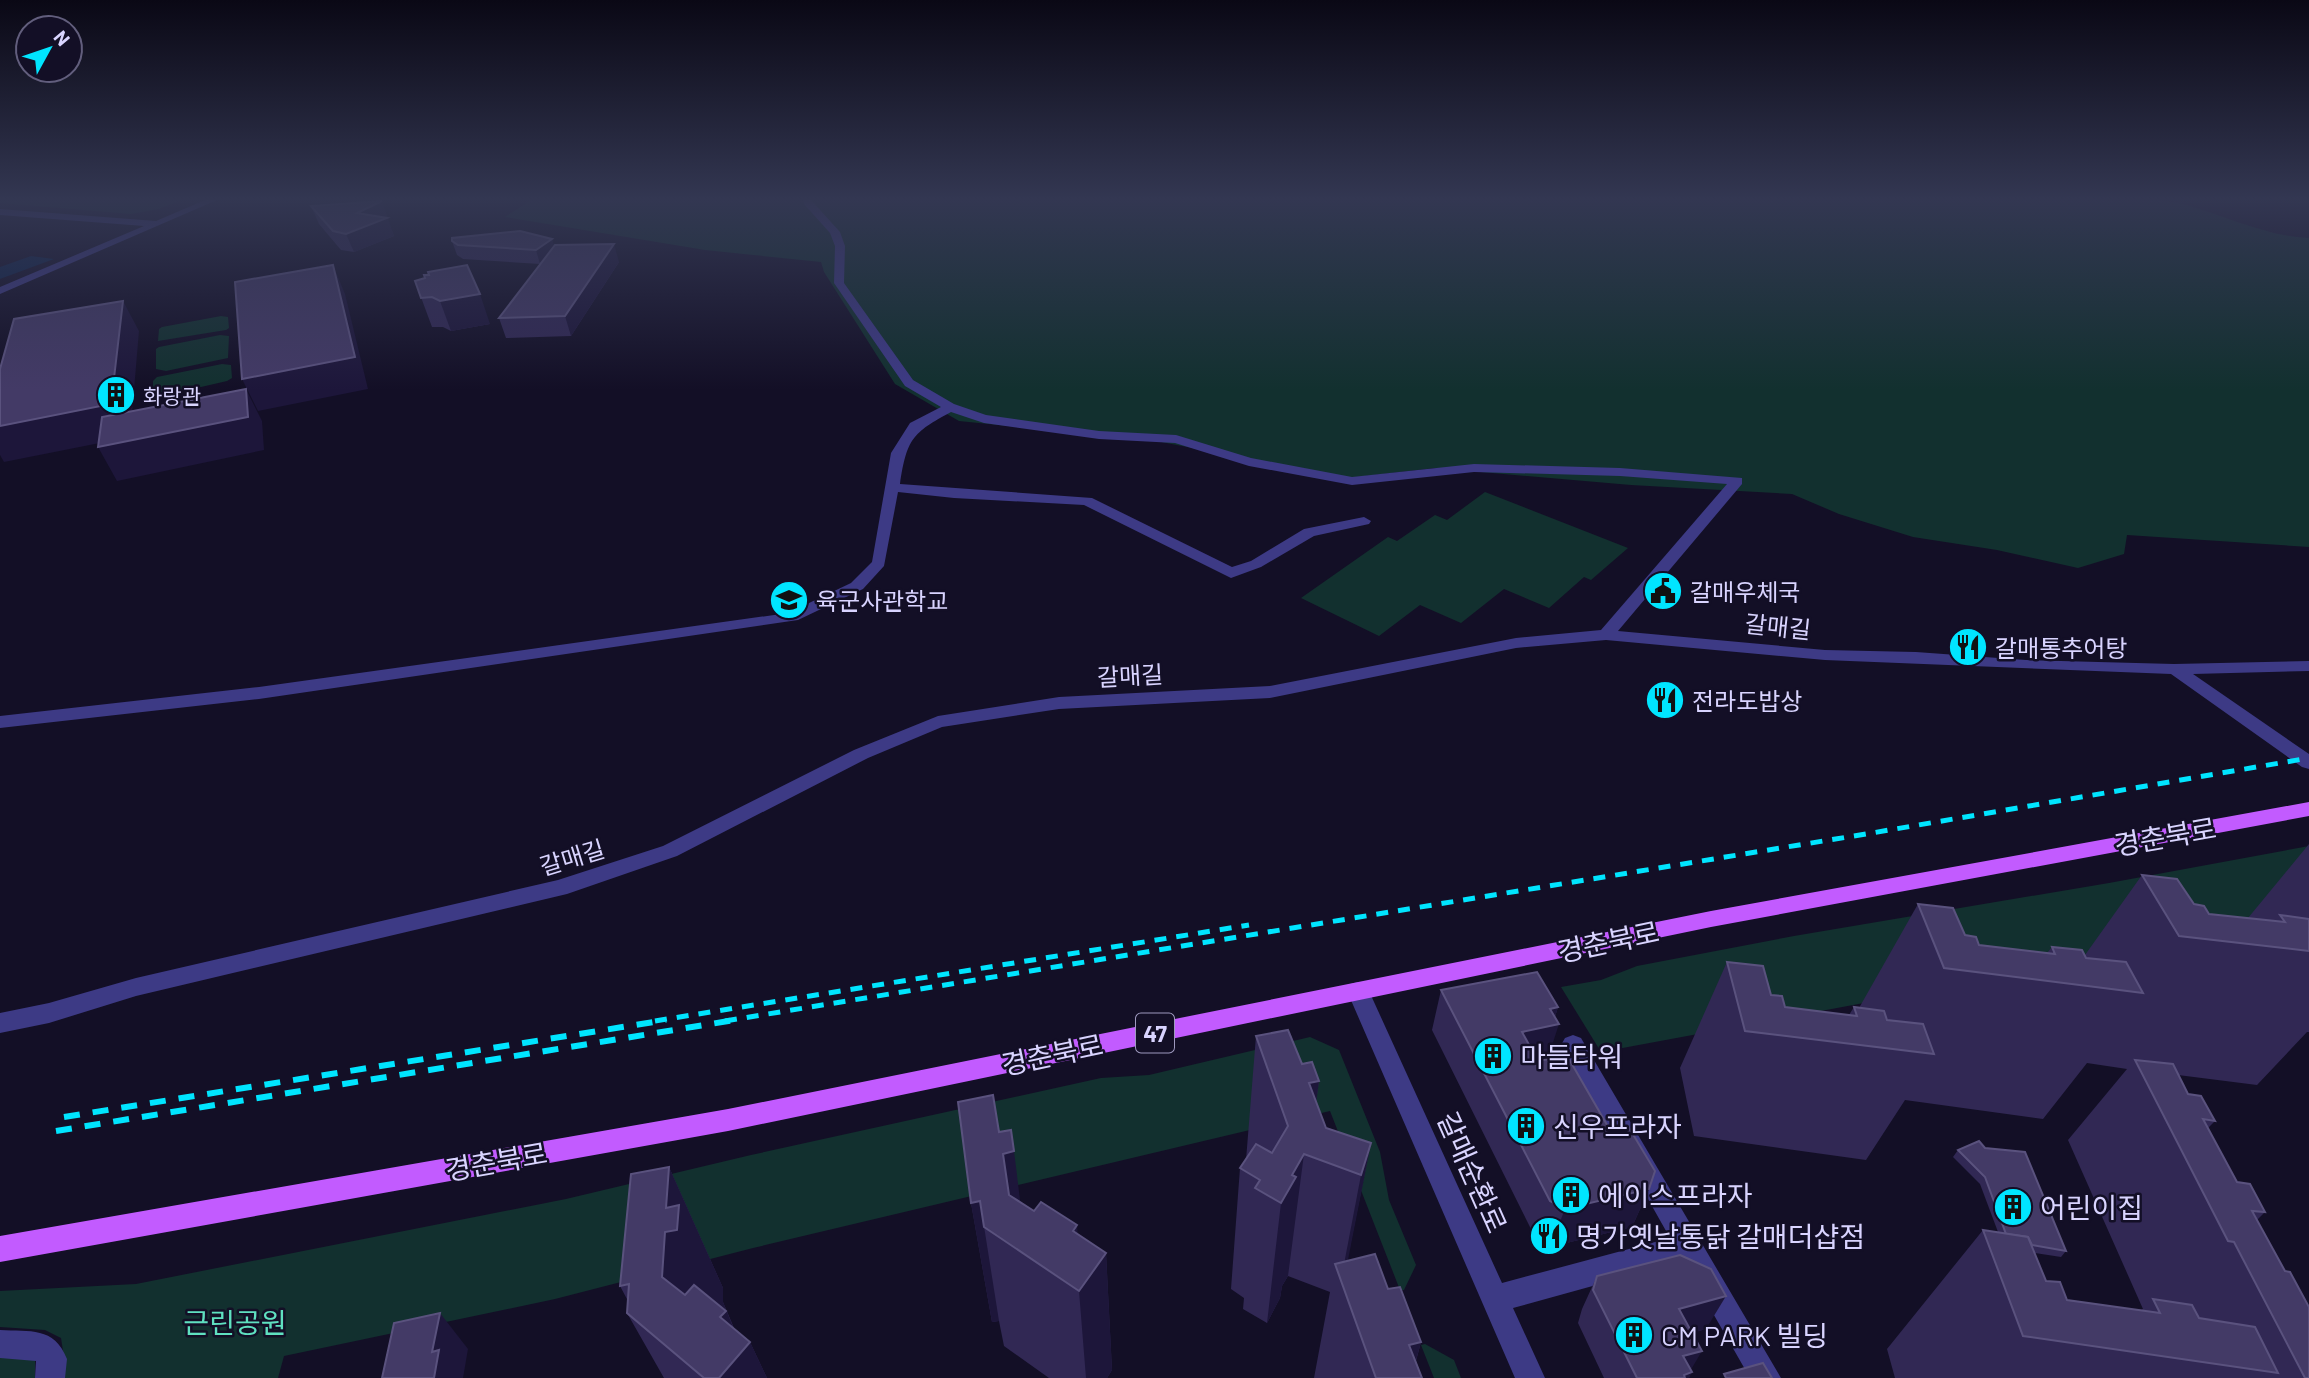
<svg xmlns="http://www.w3.org/2000/svg" width="2309" height="1378" viewBox="0 0 2309 1378" font-family="Barlow,'Noto Sans KR',sans-serif">
<rect width="100%" height="100%" fill="#130f26"/>
<g fill="#12302f">
<polygon points="0,197 189,197 159,209 131,214 0,203"/>
<path d="M 536,197 L 2127,197 C 2147,200 2168,200 2187,205 C 2228,217 2266,236 2309,238 L 2309,547 L 2127,535 L 2124,554 L 2078,568 L 1997,550 L 1913,537 L 1839,514 L 1792,494 L 1631,485 L 1435,468 L 1348,478 L 1156,441 L 959,421 L 895,384 L 824,272 L 821,262 L 705,250 L 505,217 Z"/>
<polygon points="221,316 228,317 229,328 226,330 158,341 159,329 162,327"/>
<polygon points="220,335 229,336 228,358 166,371 156,369 156,349 159,347"/>
<polygon points="222,364 231,365 232,378 227,381 162,396 153,394 153,381 157,377"/>
<polygon points="1485,492 1628,548 1591,580 1584,577 1549,608 1504,589 1461,623 1420,605 1379,636 1301,598 1388,537 1397,541 1435,515 1447,520"/>
<polygon points="2309,846 2309,920 1601,1052 1561,987 1601,980 1637,966 1794,936 2109,883"/>
<polygon points="1310,1037 1339,1050 1380,1152 1389,1200 1416,1265 1404,1290 1400,1290 1330,1111 753,1248 555,1299 284,1356 278,1378 60,1378 64,1357 61,1338 45,1330 0,1327 0,1291 136,1284 566,1199 751,1155 1101,1078 1149,1075"/>
<polygon points="1425,1344 1454,1360 1461,1378 1434,1378 1421,1345"/>
<polygon points="0,1351 35,1358 35,1378 0,1378"/>
</g>
<polygon fill="#0c2248" points="31,256 54,259 0,279 0,267"/>
<g fill="none" stroke-linecap="round" stroke-linejoin="round">
<g fill="#3d3a85" fill-rule="evenodd">
<polygon points="212,197 224,197 0,294 0,287 144,226 0,215 0,209 156,221"/>
<path d="M 802,197 L 812,197 L 812,201 L 840,232 L 845,246 L 844,283 L 913,380 L 954,404 L 986,415 L 1099,431 L 1176,435 L 1251,458 L 1352,477 L 1474,464 L 1620,468 L 1742,478 L 1742,484 L 1618,631 L 1825,650 L 1916,652 L 2026,660 L 2174,664 L 2309,661 L 2309,671 L 2193,674 L 2309,754 L 2309,769 L 2302,767 L 2171,674 L 1825,660 L 1606,640 L 1516,648 L 1270,698 L 1059,709 L 942,727 L 868,758 L 677,856 L 567,894 L 136,996 L 49,1023 L 0,1033 L 0,1013 L 49,1003 L 136,978 L 558,880 L 663,846 L 854,750 L 938,716 L 1059,697 L 1270,686 L 1516,638 L 1601,630 L 1727,484 L 1620,476 L 1474,472 L 1352,485 L 1249,466 L 1175,443 L 1099,439 L 984,423 L 951,412 C 912,433 907,439 900,484 L 1092,498 L 1232,567 L 1251,561 L 1304,529 L 1364,517 L 1371,521 L 1369,524 L 1314,536 L 1261,567 L 1231,578 L 1084,505 L 954,498 L 898,492 L 884,566 L 863,589 L 798,620 L 259,699 L 0,728 L 0,716 L 259,687 L 788,613 L 851,583 L 872,562 L 891,453 L 910,423 L 941,407 L 905,386 L 834,283 L 835,246 L 830,233 L 804,204 Z"/>
<polygon points="1358,982 1366,984 1369,991 1502,1283 1670,1238 1561,1045 1565,1038 1573,1035 1581,1038 1781,1378 1750,1378 1683,1261 1513,1308 1545,1378 1515,1378 1347,991 1350,984"/>
<path d="M 0,1330 C 30,1332 54,1326 67,1359 L 65,1378 L 35,1378 L 36,1361 L 0,1358 Z"/>
</g>
<polygon fill="#c25bff" fill-rule="evenodd" points="2309,802 2309,816 1711,927 728,1131 0,1262 0,1236 728,1109 1711,911"/>
<g stroke="#00e5ff" stroke-width="5" stroke-dasharray="12 10" stroke-linecap="butt">
<polyline points="655,1021 1249,925"/>
<polyline points="725,1021 1866,834 2309,758"/>
</g>
<g stroke="#00e5ff" stroke-width="6" stroke-dasharray="16 13" stroke-linecap="butt">
<polyline points="64,1117 666,1020"/>
<polyline points="56,1131 735,1020"/>
</g>
</g>
<g fill="#312854">
<polygon points="311,206 389,218 387,219 394,236 354,252 341,250 319,224"/>
<polygon points="552,239 554,247 619,262 571,336 506,338 499,318 542,262 540,264 463,259 457,255 452,241"/>
<polygon points="415,281 490,324 451,331 443,327 432,327"/>
<polygon points="2309,844 2309,1032 2307,1032 2257,1085 2178,1075 2188,1094 2215,1121 2208,1128 2237,1182 2265,1212 2257,1220 2309,1378 1895,1378 1887,1349 1983,1230 1998,1232 1980,1184 1953,1157 1958,1150 2066,1251 2061,1257 2035,1253 2046,1281 2067,1300 2141,1310 2143,1309 2068,1140 2127,1069 2087,1063 2043,1119 1905,1100 1866,1160 1694,1136 1680,1068 1727,962 1771,995 1785,1007 1849,1015 1854,1007 1859,1008 1918,904 1979,945 2047,953 2052,947 2085,955 2142,875 2209,914 2248,918"/>
<polygon points="1441,990 1558,1007 1555,1017 1548,1059 1610,1130 1649,1189 1632,1227 1550,1247 1536,1239 1432,1030"/>
<polygon points="1256,1036 1302,1064 1319,1081 1316,1102 1326,1128 1371,1143 1347,1261 1388,1289 1421,1342 1416,1361 1422,1378 1314,1378 1330,1292 1288,1276 1282,1286 1280,1298 1267,1323 1243,1309 1244,1298 1231,1289 1240,1168 1246,1160"/>
<polygon points="999,1132 1020,1202 1034,1211 1077,1234 1106,1253 1112,1370 1107,1378 1049,1378 1004,1346 999,1321 992,1322 971,1203"/>
<polygon points="669,1167 723,1288 723,1302 734,1328 750,1342 767,1378 664,1378 627,1313 628,1301 620,1286"/>
<polygon points="1597,1276 1706,1329 1692,1333 1691,1370 1689,1378 1604,1378 1578,1323 1582,1309"/>
</g>
<g fill="#1d163a">
<polygon points="382,201 394,236 354,252 346,234 357,213"/>
<polygon points="552,239 556,253 540,264 536,250"/>
<polygon points="614,244 619,262 571,336 565,316"/>
<polygon points="333,265 345,294 368,389 258,411 242,379"/>
<polygon points="480,294 490,324 451,331 440,301"/>
<polygon points="123,301 139,331 130,437 4,462 0,455 0,426"/>
<polygon points="246,389 262,421 264,450 117,481 98,447"/>
<polygon points="1558,1007 1552,1026 1559,1024 1546,1064 1510,1071 1522,1032 1550,1009"/>
<polygon points="1319,1081 1309,1155 1304,1154 1288,1276 1282,1286 1280,1298 1267,1323 1281,1203 1292,1175 1309,1083"/>
<polygon points="1371,1143 1347,1265 1341,1280 1361,1175"/>
<polygon points="1014,1151 1027,1256 1016,1249 1003,1154"/>
<polygon points="669,1167 723,1288 723,1302 733,1327 750,1342 767,1378 714,1378 662,1277"/>
<polygon points="1649,1189 1632,1227 1550,1247 1565,1209"/>
<polygon points="980,1201 999,1321 992,1322 971,1203"/>
<polygon points="1077,1225 1082,1288 1106,1253 1112,1370 1107,1378 1086,1378 1079,1291 1073,1231"/>
<polygon points="1726,1296 1706,1329 1661,1341 1679,1309"/>
<polygon points="440,1313 468,1349 463,1378 434,1378 432,1352"/>
<polygon points="1421,1342 1411,1378 1409,1345"/>
<polygon points="1702,1351 1689,1373 1692,1372 1689,1378 1670,1378 1683,1356"/>
</g>
<g fill="#433a66" stroke="#5a527e" stroke-width="2">
<polygon points="382,201 357,213 387,218 346,234 333,231 311,206"/>
<polygon points="520,231 552,239 536,250 458,245 452,241 452,238"/>
<polygon points="614,244 565,316 499,318 555,245"/>
<polygon points="333,265 355,357 242,379 235,282"/>
<polygon points="467,265 480,294 440,301 432,297 421,298 415,281 425,278 424,275 429,275 428,272"/>
<polygon points="123,301 111,404 0,426 0,369 14,319"/>
<polygon points="246,389 248,417 98,447 102,417"/>
<polygon points="2142,875 2177,879 2194,904 2204,906 2209,914 2285,922 2280,915 2309,919 2309,951 2179,936"/>
<polygon points="1918,904 1953,908 1965,935 1976,937 1979,945 2055,954 2052,947 2082,950 2086,958 2126,962 2143,993 1944,968"/>
<polygon points="1727,962 1763,966 1771,995 1782,996 1785,1007 1857,1016 1854,1007 1884,1011 1887,1020 1923,1024 1934,1054 1745,1031"/>
<polygon points="1537,972 1558,1007 1550,1009 1559,1024 1522,1032 1538,1061 1549,1059 1552,1063 1569,1059 1610,1130 1628,1126 1655,1171 1649,1189 1565,1209 1550,1201 1441,990"/>
<polygon points="1288,1030 1302,1064 1312,1062 1319,1081 1309,1083 1326,1128 1371,1143 1361,1175 1304,1154 1292,1175 1296,1177 1281,1203 1255,1188 1260,1180 1240,1168 1256,1144 1272,1153 1288,1126 1256,1036"/>
<polygon points="2135,1060 2173,1064 2188,1094 2201,1096 2215,1121 2203,1119 2237,1182 2250,1184 2265,1212 2252,1211 2285,1271 2290,1272 2309,1307 2309,1378 2305,1378 2234,1242 2228,1241"/>
<polygon points="993,1095 999,1132 1011,1130 1014,1151 1003,1154 1009,1195 1034,1211 1041,1202 1077,1225 1073,1231 1106,1253 1079,1291 984,1227 980,1201 971,1203 958,1102"/>
<polygon points="1979,1141 1985,1148 2025,1152 2066,1251 2032,1245 2028,1237 2006,1234 1985,1177 1958,1150"/>
<polygon points="669,1167 666,1208 679,1205 677,1230 665,1232 662,1277 685,1295 694,1285 726,1311 720,1317 750,1342 719,1378 704,1378 627,1313 629,1284 620,1286 631,1174"/>
<polygon points="1983,1230 2028,1237 2046,1281 2060,1282 2067,1300 2160,1313 2153,1299 2192,1305 2199,1318 2255,1327 2278,1373 2023,1336"/>
<polygon points="1375,1254 1388,1289 1400,1287 1421,1342 1409,1345 1422,1378 1376,1378 1335,1264"/>
<polygon points="1680,1255 1711,1269 1726,1296 1679,1309 1702,1351 1683,1356 1692,1372 1684,1375 1685,1378 1637,1378 1593,1290 1597,1276"/>
<polygon points="440,1313 432,1352 439,1350 434,1378 382,1378 394,1323"/>
<polygon points="1763,1363 1772,1378 1726,1378 1724,1374"/>
</g>
<linearGradient id="sky" x2="0" y2="1"><stop stop-color="#0a0815"/><stop offset="0.51" stop-color="#333752"/><stop offset="1" stop-color="#333752" stop-opacity="0"/></linearGradient>
<rect width="2309" height="390" fill="url(#sky)"/>
<defs>
<g id="building-disc" transform="scale(2.0125)"><circle r="9.5" fill="#00e5ff" stroke="#130f26"/><path d="M-4-6H4V6H1V3H-1V6H-4ZM-2.5-4.3h1.7v1.8h-1.7ZM.8-4.3h1.7v1.8H.8ZM-2.5-1h1.7V.8h-1.7ZM.8-1h1.7V.8H.8Z" fill="#111"/></g>
<g id="civic-disc" transform="scale(2.0125)"><circle r="9.5" fill="#00e5ff" stroke="#130f26"/><path d="M-.6-6.5H3V-4.5H.6V-3L4-1V1h2V6H-6V1h2V-1L-.6-3ZM-1.2 2.5V6h2.4V2.5Z" fill="#111"/></g>
<g id="university-disc" transform="scale(2.0125)"><circle r="9.5" fill="#00e5ff" stroke="#130f26"/><path d="M0-5L7-2L0 1L-7-2ZM-4 1L0 2.5L4 1V4Q0 6-4 4Z" fill="#111"/></g>
<g id="restaurant-disc" transform="scale(2.0125)"><circle r="9.5" fill="#00e5ff" stroke="#130f26"/><path d="M-5-6h1v4h1v-4h1v4h1v-4h1v5L-1.5 .5V6h-2V.5L-5-1ZM5-6V6H3V1.5H1.5Q1.5-4 5-6Z" fill="#111"/></g>
</defs>
<g fill-rule="evenodd">
<use href="#building-disc" x="116" y="395"/>
<use href="#civic-disc" x="1663" y="591"/>
<use href="#university-disc" x="789" y="600"/>
<use href="#restaurant-disc" x="1968" y="647"/>
<use href="#restaurant-disc" x="1665" y="700"/>
<use href="#building-disc" x="1493" y="1056"/>
<use href="#building-disc" x="1526" y="1126"/>
<use href="#building-disc" x="1571" y="1195"/>
<use href="#building-disc" x="2013" y="1207"/>
<use href="#restaurant-disc" x="1549" y="1236"/>
<use href="#building-disc" x="1634" y="1335"/>
</g>
<g text-anchor="middle" dominant-baseline="central" stroke-width="5" stroke-linejoin="round" paint-order="stroke">
<g font-size="21" fill="#d9d4ff" stroke="#130f26" text-anchor="start">
<text x="143" y="395">화랑관</text>
</g>
<rect fill="#130f26" stroke="#9e99be" stroke-width="2" x="1136" y="1013.5" width="38" height="39" rx="5"/>
<g font-size="23" font-weight="bold" fill="#d9d4ff">
<text x="1155" y="1033">47</text>
</g>
<g font-size="24" fill="#d9d4ff" stroke="#130f26" text-anchor="start">
<text x="1690" y="591">갈매우체국</text>
<text x="816" y="600">육군사관학교</text>
<text x="1995" y="647">갈매통추어탕</text>
<text x="1692" y="700">전라도밥상</text>
</g>
<g font-size="24" fill="#d9d4ff" stroke="#130f26">
<text transform="translate(1778 626) rotate(6)">갈매길</text>
<text transform="translate(1130 675) rotate(-3)">갈매길</text>
<text transform="translate(572 857) rotate(-17)">갈매길</text>
</g>
<g font-size="28" fill="#d9d4ff" stroke="#130f26">
<text transform="translate(2165 836) rotate(-10)">경춘북로</text>
<text transform="translate(1608 941) rotate(-12)">경춘북로</text>
<text transform="translate(1052 1054) rotate(-12)">경춘북로</text>
<text transform="translate(496 1161) rotate(-10)">경춘북로</text>
<text transform="translate(1473 1172) rotate(66)">갈매순환로</text>
</g>
<g font-size="28" fill="#d9d4ff" stroke="#130f26" text-anchor="start">
<text x="1520" y="1056">마들타워</text>
<text x="1553" y="1126">신우프라자</text>
<text x="1598" y="1195">에이스프라자</text>
<text x="2040" y="1207">어린이집</text>
<text x="1576" y="1236">명가옛날통닭 갈매더샵점</text>
<text x="1661" y="1335">CM PARK 빌딩</text>
</g>
<g font-size="28" fill="#5fe0c0" stroke="#130f26">
<text x="235" y="1322">근린공원</text>
</g>
</g>
<g transform="translate(49 49) rotate(50)"><circle r="33" fill="#130f26" stroke="#625e7d" stroke-width="2"/>
<path d="M0-5L12 26L0 18L-12 26Z" fill="#00e5ff"/>
<text y="-10" font-size="19" font-weight="bold" text-anchor="middle" fill="#d9d4ff">N</text>
</g>
</svg>
